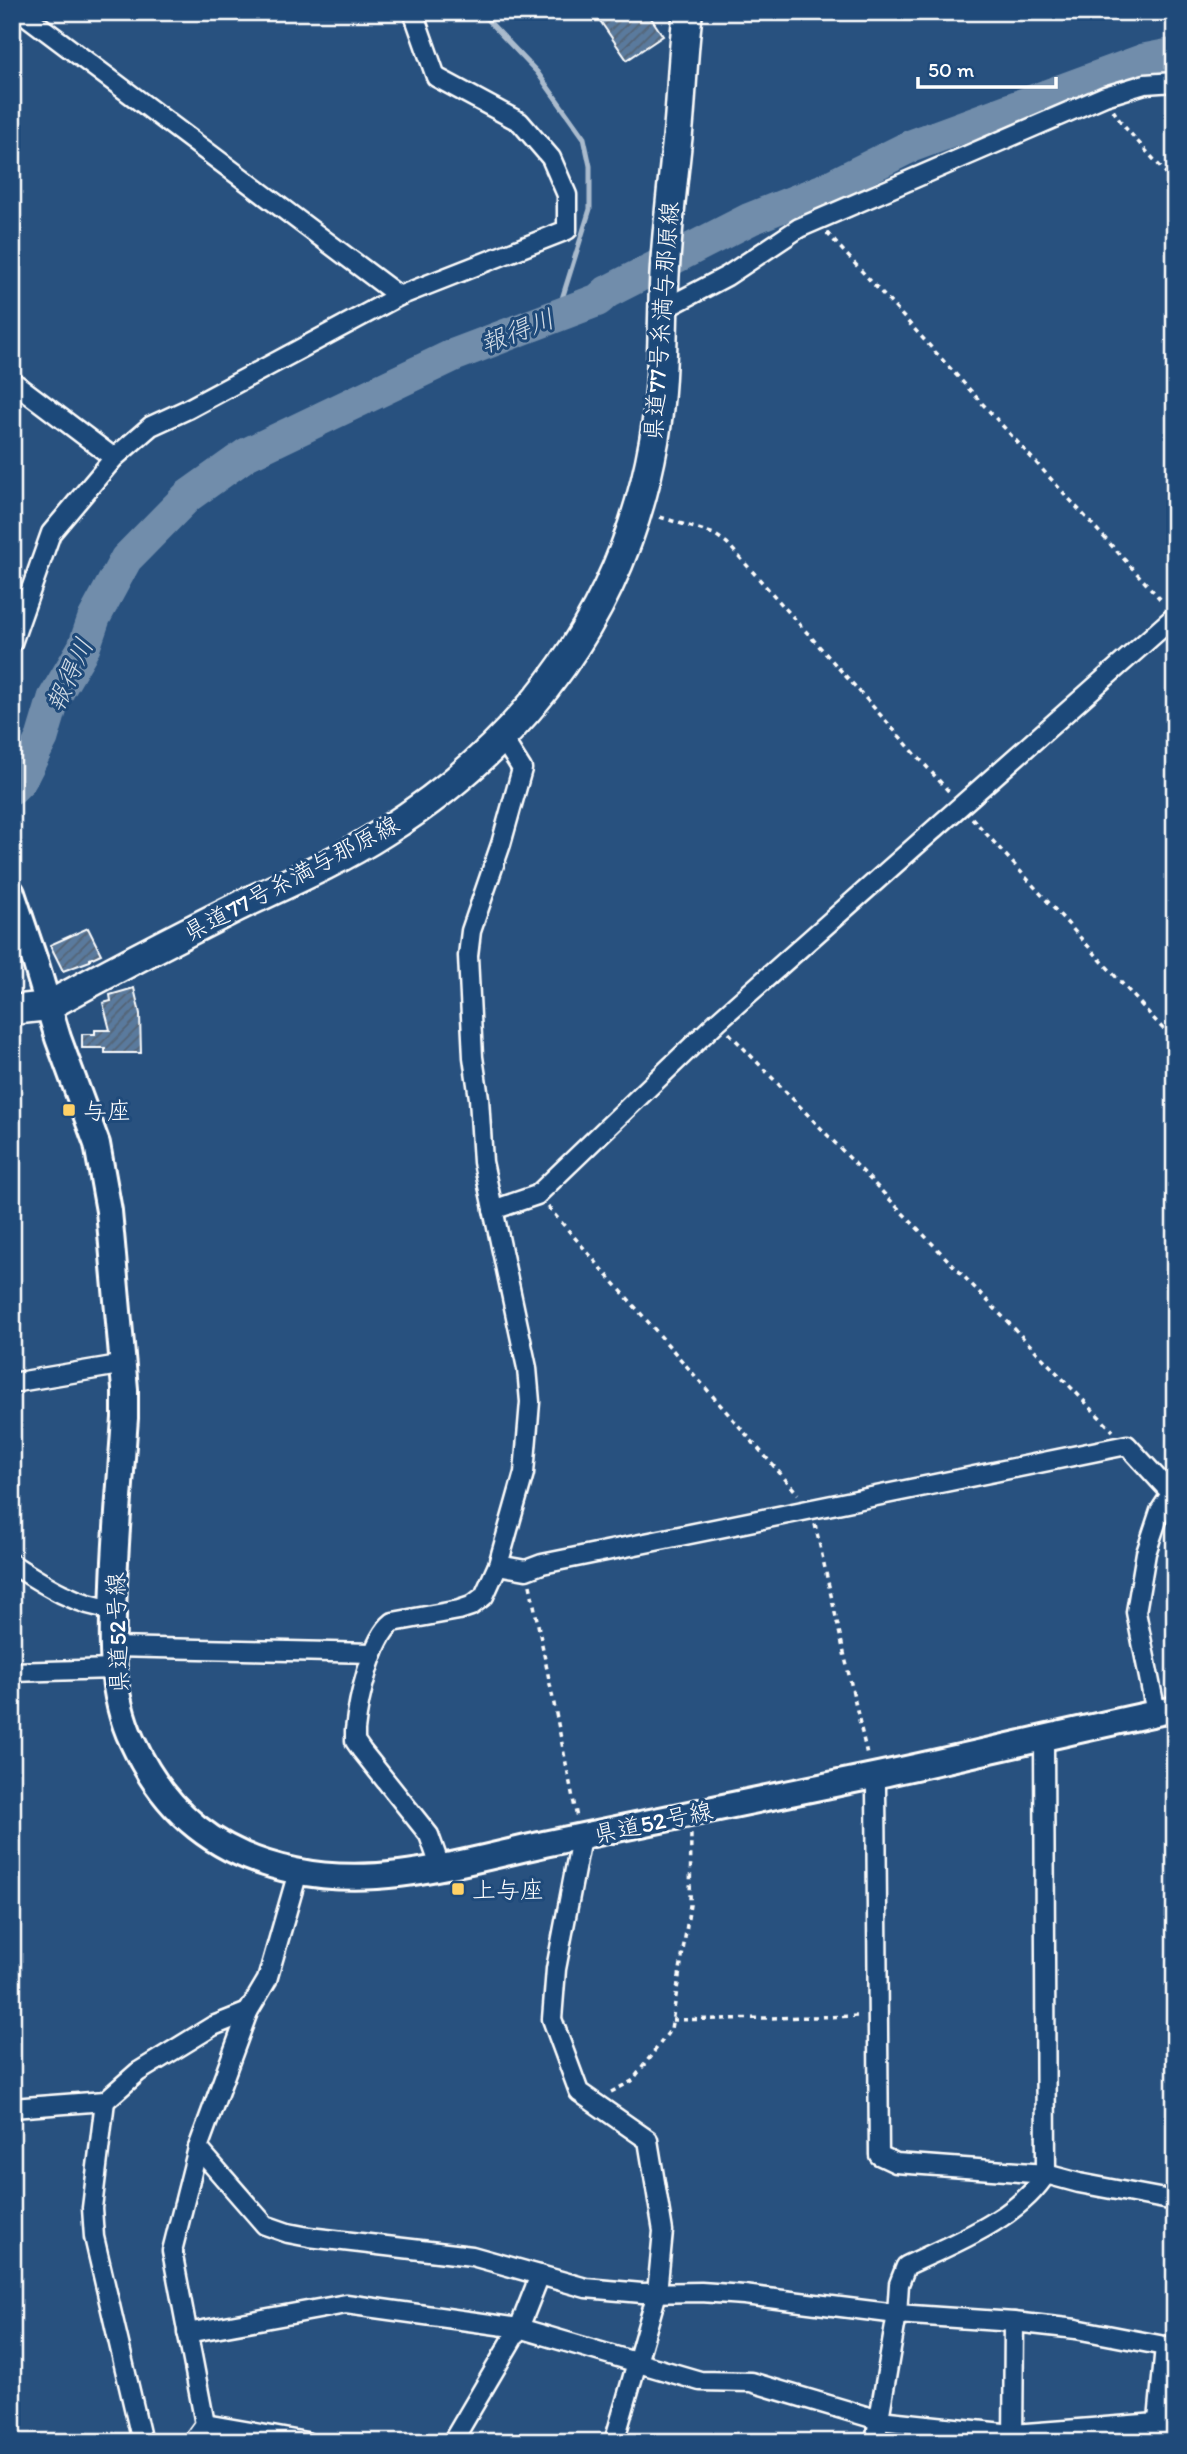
<svg xmlns="http://www.w3.org/2000/svg" width="1187" height="2454" viewBox="0 0 1187 2454" font-family="Itim,'Klee One',sans-serif">
<defs>
<pattern id="building-hatch" width="6" height="6" patternUnits="userSpaceOnUse" patternTransform="scale(1.75)"><rect width="6" height="6" fill="#5a7a9d"/><path d="M-1 1l2-2M0 6l6-6M5 7l2-2" fill="none" stroke="#536374"/></pattern>
</defs>
<rect width="100%" height="100%" fill="#28517f"/>
<filter id="ink" filterUnits="userSpaceOnUse"><feTurbulence type="fractalNoise" baseFrequency=".0143" numOctaves="2"/><feDisplacementMap in="SourceGraphic" scale="14" xChannelSelector="R" yChannelSelector="G"/><feConvolveMatrix kernelMatrix="1 2 1 2 8 2 1 2 1" color-interpolation-filters="sRGB"/></filter>
<g filter="url(#ink)">
<g fill="none" stroke-linecap="round" stroke-linejoin="round">
<polyline stroke="#aabbcd" stroke-width="5" points="480,12 537,72 584,138 590,166 590,209 556,318"/>
<polyline stroke="#718dab" stroke-width="33" points="12,788 21,779 42,738 54,698 84,647 94,618 126,559 188,496 247,454 454,355 598,300 607,292 750,219 823,190 911,146 1144,60 1175,54"/>
</g>
<g fill="url(#building-hatch)" stroke="#fff" stroke-width="2">
<polygon points="594,12 647,12 663,36 627,60"/>
<polygon points="88,928 101,954 90,959 90,961 63,971 50,945"/>
<polygon points="134,988 140,1014 141,1053 105,1053 105,1048 82,1048 82,1034 95,1034 95,1030 110,1030 103,1003 111,1001 110,995"/>
</g>
<g fill="none" stroke-linecap="round" stroke-linejoin="round">
<g stroke="#fff" stroke-width="23">
<g id="street">
<polyline points="21,12 399,296"/>
<polyline points="664,309 727,276 799,228 1105,96 1145,84 1175,82"/>
<polyline points="12,381 114,458"/>
<polyline points="12,643 51,533 114,458 151,426 188,409 399,296 567,230 567,195 551,158 520,122 436,77 413,12"/>
<polyline points="493,1210 537,1195 718,1021 1175,616"/>
<polyline points="12,1383 125,1364"/>
<path d="M 12,1564 C 43,1584 76,1606 113,1609"/>
<polyline points="498,1565 526,1570 542,1564 1127,1445 1171,1493"/>
<polyline points="113,1647 373,1653"/>
<polyline points="12,1672 114,1669"/>
<polyline points="1156,1713 1136,1612 1146,1553 1160,1511 1175,1488"/>
<polyline points="872,1777 876,1788 879,2155 896,2163 1046,2174 1079,2183 1175,2201"/>
<polyline points="581,1838 556,1969 552,2019 579,2092 648,2140 663,2231 657,2293 614,2442"/>
<path d="M 441,1869 L 429,1835 L 362,1751 L 355,1741 L 355,1730 C 358,1702 371,1639 393,1622 L 459,1610 L 471,1606 L 484,1596 L 498,1565 L 524,1473 L 530,1402 L 527,1368 L 483,1162 L 479,1098 L 473,1057 L 468,956 L 471,931 L 501,844 L 522,769 L 503,739"/>
<polyline points="298,1872 267,1980 248,2012 198,2148 265,2225 288,2233 309,2237 472,2256 586,2288 642,2293 701,2292 744,2295 897,2314 1014,2322 1076,2329 1175,2348"/>
<polyline points="105,2101 92,2208 94,2237 142,2442"/>
<polyline points="12,2108 105,2101 138,2072 213,2026 248,2012"/>
<polyline points="187,2333 346,2304 519,2328 700,2381 751,2382 879,2420 1013,2434 1157,2423"/>
<polyline points="205,2424 306,2442"/>
<polyline points="192,2442 205,2424 172,2251 198,2148"/>
<polyline points="452,2442 519,2328 540,2275"/>
<path d="M 875,2442 L 897,2314 L 899,2284 L 906,2266 C 952,2244 1018,2219 1046,2174 L 1044,1739"/>
<polyline points="1013,2442 1014,2322"/>
<polyline points="1156,2442 1165,2346"/>
</g>
</g>
<g stroke="#fff" stroke-width="30">
<path id="secondary" d="M 12,893 L 36,964 L 58,1038 L 97,1144 L 109,1211 L 125,1389 L 125,1418 C 121,1474 116,1529 114,1584 C 112,1637 109,1692 132,1741 C 165,1813 217,1855 295,1871 C 380,1889 462,1862 544,1844 C 655,1820 767,1799 878,1775 C 977,1754 1075,1730 1175,1709"/>
</g>
<g stroke="#fff" stroke-width="33">
<path id="primary" d="M 12,1010 L 48,1006 C 111,971 175,938 239,906 C 288,883 339,861 384,832 C 528,741 624,611 654,441 C 663,390 662,338 664,285 C 666,237 672,190 677,142 C 682,99 682,55 688,12"/>
</g>
<g stroke="#fff" stroke-width="3.5" stroke-dasharray="5 5" stroke-linecap="butt">
<polyline points="1113,110 1122,124 1175,183"/>
<polyline points="827,233 1163,602"/>
<polyline points="660,517 714,534 727,543 951,794"/>
<polyline points="972,818 1175,1042"/>
<polyline points="729,1033 1113,1431"/>
<polyline points="548,1207 798,1494"/>
<polyline points="815,1524 867,1755"/>
<polyline points="530,1585 577,1818"/>
<polyline points="672,2020 862,2016"/>
<polyline points="611,2092 632,2081 671,2029 690,1905 691,1833"/>
</g>
<use href="#street" stroke="#1f4a7a" stroke-width="18"/>
<use href="#secondary" stroke="#1f4a7a" stroke-width="24"/>
<use href="#primary" stroke="#1f4a7a" stroke-width="28"/>
</g>
</g>
<g fill="#ffd166" stroke="#1f4a7a" stroke-width="2.5">
<rect x="62" y="1103" width="14" height="14" rx="3.5"/>
<rect x="451" y="1882" width="14" height="14" rx="3.5"/>
</g>
<g text-anchor="middle" dominant-baseline="central" stroke-width="6" stroke-linejoin="round" paint-order="stroke">
<g font-size="24" fill="#fff" stroke="#1f4a7a">
<text transform="translate(661 321) rotate(-86)">県道77号糸満与那原線</text>
<text transform="translate(291 878) rotate(-28)">県道77号糸満与那原線</text>
<text transform="translate(117 1633) rotate(-92)">県道52号線</text>
<text transform="translate(653 1822) rotate(-12)">県道52号線</text>
</g>
<g font-size="24" fill="#fff" stroke="#1f4a7a" text-anchor="start">
<text x="83" y="1110">与座</text>
<text x="472" y="1889">上与座</text>
</g>
<g font-size="26" font-style="italic" fill="#d4dde6" stroke="#1f4a7a">
<text transform="translate(517 331) rotate(-21)">報得川</text>
<text transform="translate(69 675) rotate(-65)">報得川</text>
</g>
</g>
<rect width="1187" height="2454" fill="none" stroke="#1f4a7a" stroke-width="42"/>
<rect x="21" y="21" width="1145" height="2412" fill="none" stroke="#fff" stroke-width="2.5" filter="url(#ink)"/>
<path d="M918 77v10h138v-10" fill="none" stroke="#ffffff" stroke-width="3.5"/>
<text x="928" y="77" font-size="21" fill="#ffffff" stroke="#1f4a7a" stroke-width="5" paint-order="stroke">50 m</text>
</svg>
